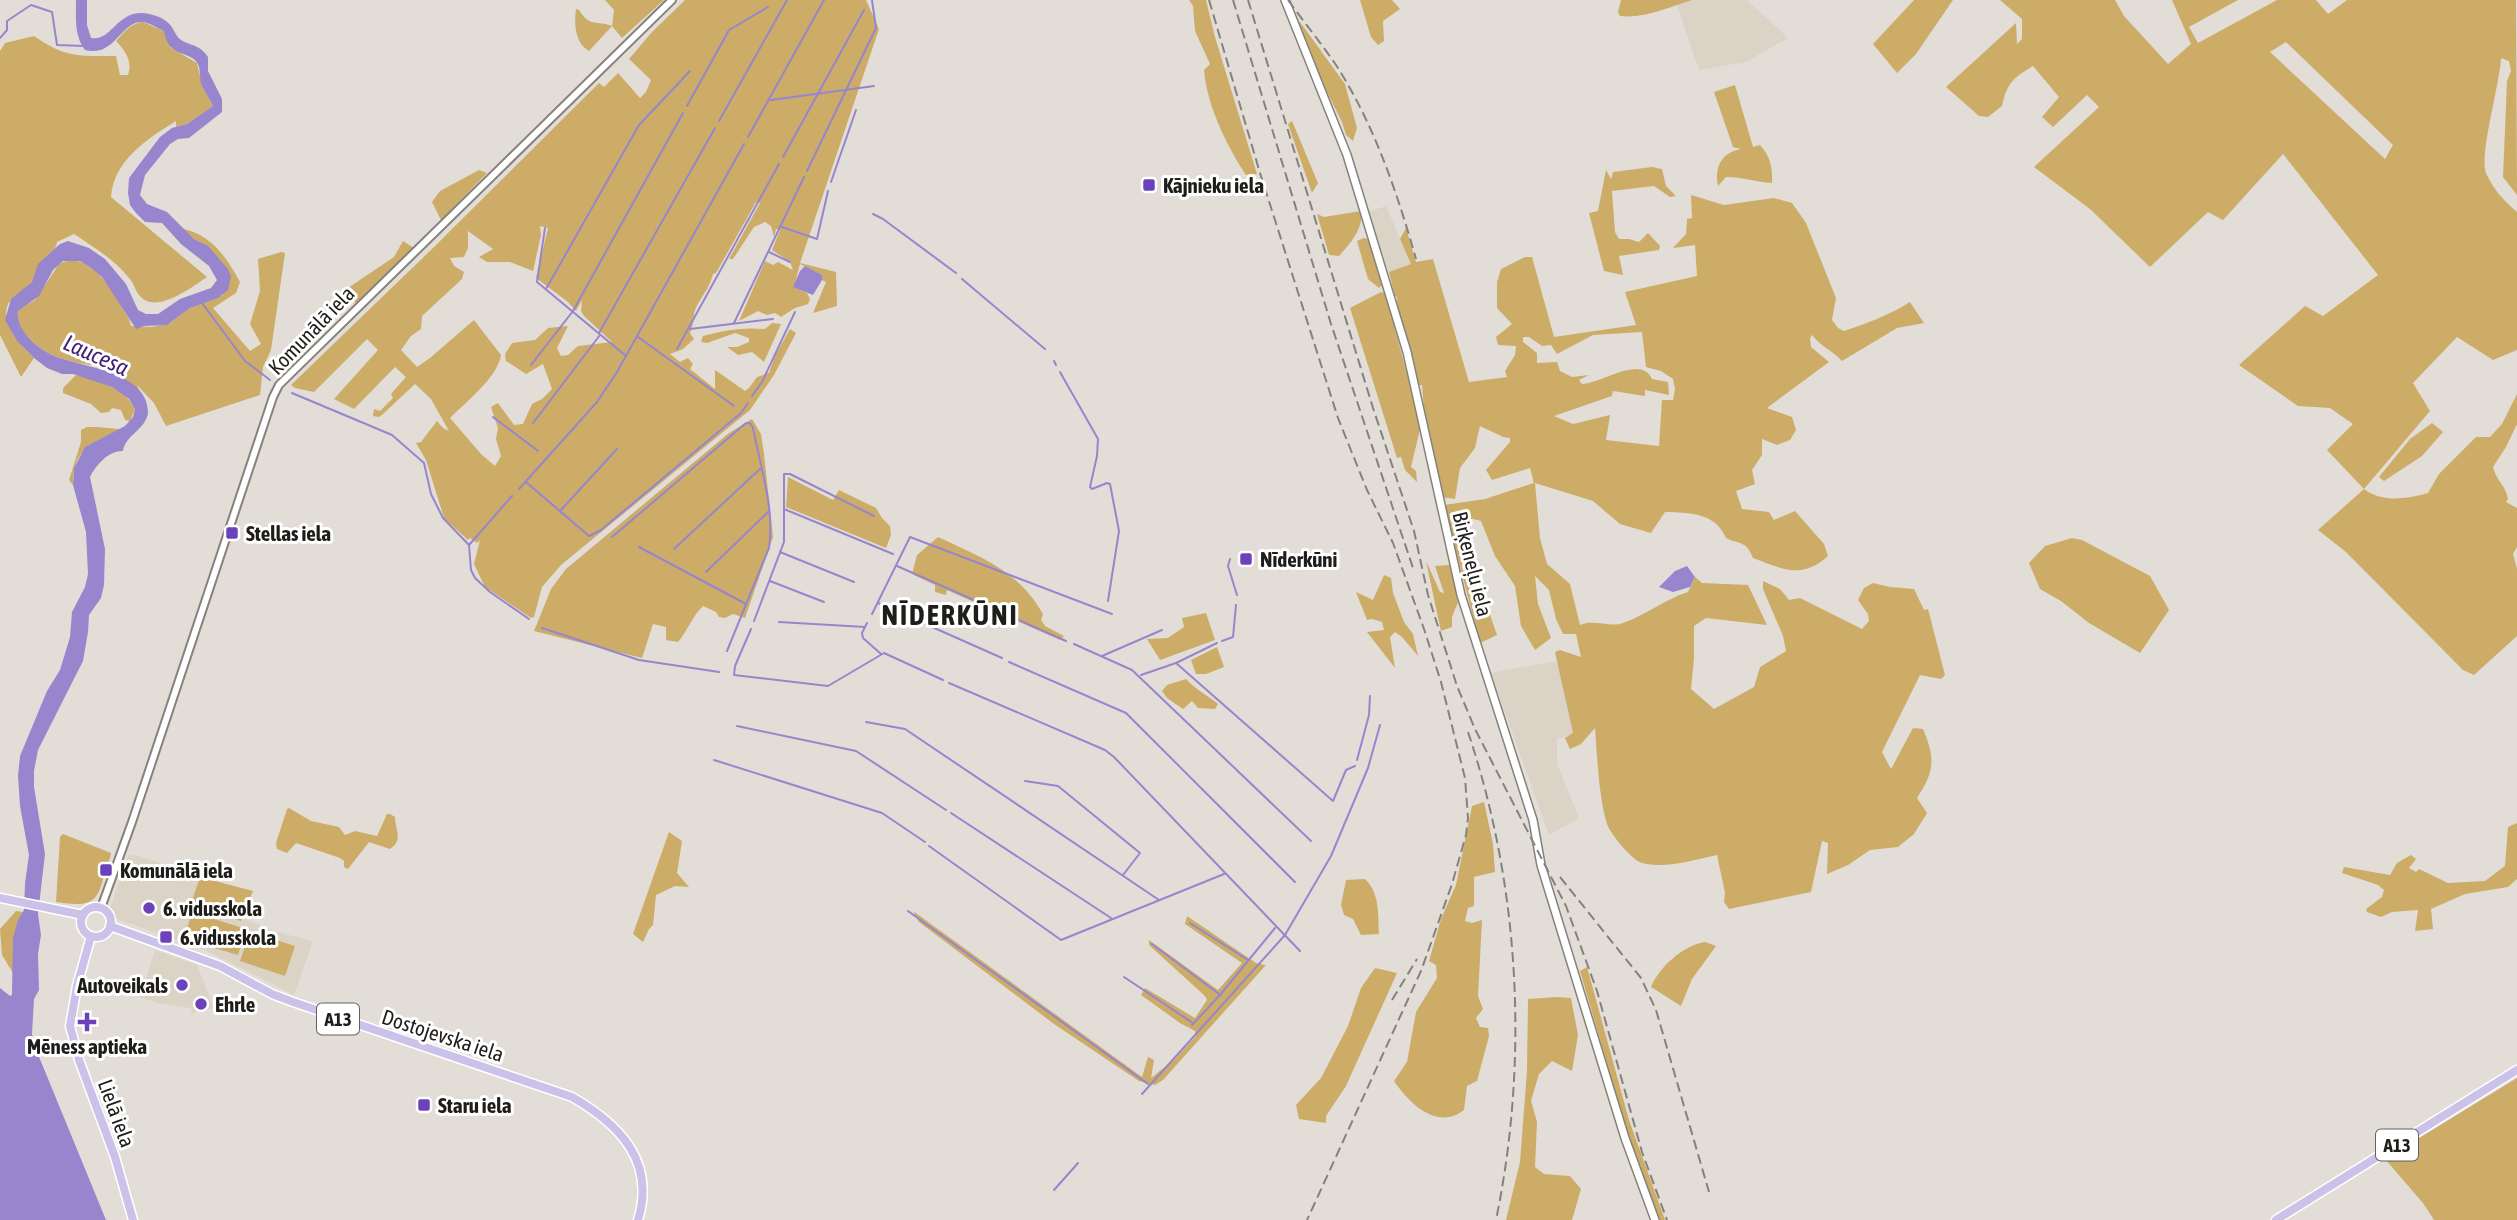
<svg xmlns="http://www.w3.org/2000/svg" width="2517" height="1220" viewBox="0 0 2517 1220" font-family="'Asap Condensed',sans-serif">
<rect width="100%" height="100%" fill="#e2ded7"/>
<g fill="#dad3c6">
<polygon points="1686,0 1747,0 1788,38 1746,62 1699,70 1676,2"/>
<polygon points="1386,206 1411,264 1389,272 1368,212"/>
<polygon points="1556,661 1560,669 1573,734 1557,739 1557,764 1579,818 1549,835 1491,673"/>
<polygon points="135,855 251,892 242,918 277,932 313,941 294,995 205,950 111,917 109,912 128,856"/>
<polygon points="155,950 197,965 214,1008 192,1013 191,1008 157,1003 140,997"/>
</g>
<g fill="#ccac67" fill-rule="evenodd">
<path d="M 605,0 L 664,0 L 622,38 L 612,26 L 589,51 C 575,43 574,24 576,9 L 579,10 C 590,28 597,20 612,26 L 614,10 Z"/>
<path d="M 685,0 L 866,0 L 879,29 L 800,263 L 836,272 L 837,306 L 813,313 L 826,282 L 822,280 L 822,275 L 800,264 L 794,287 L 807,293 L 810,299 L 808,304 L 795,308 L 781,317 L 775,313 L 767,315 L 758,311 L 739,321 L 765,261 L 773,265 L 778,262 L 793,270 L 790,262 L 772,250 L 780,230 L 776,229 L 774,237 L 771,226 L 765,222 L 754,227 L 733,259 L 729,259 L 760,203 L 756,202 L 716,273 L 713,274 C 710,288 700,298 695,310 C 693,316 694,324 690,333 L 694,339 L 683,349 L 670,354 L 680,362 L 688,358 L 693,364 L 690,369 L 715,389 L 715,370 L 745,391 L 749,388 L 757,377 L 769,373 L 775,356 L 790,329 L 796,333 L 774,375 L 750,410 L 561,565 L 542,587 L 534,617 L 531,618 L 485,587 L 474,564 L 480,540 L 477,543 L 470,538 L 468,540 L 444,518 L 426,460 L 416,443 L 421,442 L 437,421 L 443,428 L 449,431 L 431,399 L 415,384 L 383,414 L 379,417 L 373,416 L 374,409 L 380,411 L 393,398 L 391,394 L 406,377 L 395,367 L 354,409 L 334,399 L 378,350 L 367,339 L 314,392 L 295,388 L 291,385 L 433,248 L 599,83 L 604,87 L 618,73 L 640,98 L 646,92 L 651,80 L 629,59 L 652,32 ZM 540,226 L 548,228 L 536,278 L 568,302 L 576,311 L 582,300 L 581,311 L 584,316 L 612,342 L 578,346 L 568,355 L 561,356 L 557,348 L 568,326 L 548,328 L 535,340 L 512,343 L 505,354 L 506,361 L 526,374 L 543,364 L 552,389 L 542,399 L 532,404 L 523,424 L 514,425 L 498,403 L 491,407 L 498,428 L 496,439 L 501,456 L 495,466 L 481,454 L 450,418 C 466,402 498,377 501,355 L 474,320 L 430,358 L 417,367 L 401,350 L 411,336 L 421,329 L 422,316 L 462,279 L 464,272 L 454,266 L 450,258 L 464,257 L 468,248 L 468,231 L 493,249 L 479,257 L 487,262 L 510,262 L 533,271 L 541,235 Z"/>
<path d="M 1189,0 L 1206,0 L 1215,37 L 1257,174 L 1246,175 C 1227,146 1207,106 1204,70 L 1210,64 L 1195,31 L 1193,6 Z"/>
<polygon points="1360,0 1392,0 1400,9 1383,21 1384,41 1378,45 1371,37"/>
<path d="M 1621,0 L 1692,0 C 1669,7 1644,19 1620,16 L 1618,12 Z"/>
<polygon points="1914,0 1953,0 1916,54 1897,73 1873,44"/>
<path d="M 2000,0 L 2115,0 L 2124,16 L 2168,64 L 2191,44 L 2172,0 L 2238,0 L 2189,27 L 2198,43 L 2277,0 L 2316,0 L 2328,14 L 2347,0 L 2516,0 L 2517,195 L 2503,177 L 2507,81 L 2511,71 L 2509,61 L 2501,58 C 2500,84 2479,154 2486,173 C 2493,189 2504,201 2517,212 L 2517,350 L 2493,360 L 2457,337 L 2413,383 L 2430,411 L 2364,489 C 2383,503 2406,499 2428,493 L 2439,474 L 2476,437 L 2490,437 L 2502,424 L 2517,394 L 2517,424 L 2506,447 L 2493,467 C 2496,480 2506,486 2508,499 L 2506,502 L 2517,508 L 2517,547 L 2513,554 L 2517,569 L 2517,636 L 2474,675 L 2463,670 L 2346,552 L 2318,530 L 2364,489 L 2327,450 L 2353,424 L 2330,408 L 2298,406 L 2239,365 L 2305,306 L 2323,316 L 2378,275 L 2283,154 L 2223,220 L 2208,212 L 2150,267 L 2090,209 L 2034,167 L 2099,107 L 2087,95 L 2053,127 L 2042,117 L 2059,97 L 2033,66 C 2013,78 2007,83 2002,106 L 1988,117 L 1979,116 L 1946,87 L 2016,23 L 2017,44 L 2022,39 L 2022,19 ZM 2286,42 L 2393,145 L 2385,159 L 2270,52 Z"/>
<path d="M 143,22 L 164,31 L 171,48 L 197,63 L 203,88 L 213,106 L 187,124 L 176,127 L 176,121 C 147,139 114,160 111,197 L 207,277 C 192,287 156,315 140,296 C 135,291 134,283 129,278 C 114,259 93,247 74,234 L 57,242 C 56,252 47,255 41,262 C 35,268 37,276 32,282 C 26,290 14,295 8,304 C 0,325 21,346 34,358 L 21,377 L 0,335 L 0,51 L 5,43 L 34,36 C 66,58 78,56 116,56 L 120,75 L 128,75 C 133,62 125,50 116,41 C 124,32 131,23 143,22 Z"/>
<polygon points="1300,22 1345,84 1357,128 1353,141 1346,135 1342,122 1319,76 1298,25"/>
<path d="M 1735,85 L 1753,147 L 1760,145 C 1770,155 1773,169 1772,183 C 1756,182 1743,177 1726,177 L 1718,186 C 1714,167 1722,152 1741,149 L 1733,147 L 1714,92 Z"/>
<polygon points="1292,121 1318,183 1312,193 1288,124"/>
<polygon points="1652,167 1662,169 1666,186 1676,196 1670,197 1654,186 1612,191 1615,232 1619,239 1629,239 1639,242 1648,233 1660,246 1659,250 1619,256 1623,275 1604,271 1589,213 1598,211 1606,170 1611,179 1613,172"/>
<polygon points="479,170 487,173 441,220 432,202 440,191"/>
<path d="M 1691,195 L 1724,205 L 1774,198 L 1792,203 L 1806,223 L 1836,298 L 1832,320 L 1838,328 L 1844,331 C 1868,323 1889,315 1910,302 L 1924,323 L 1897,328 L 1842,361 C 1831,349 1822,348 1812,335 L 1810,338 L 1811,347 L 1829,362 L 1767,408 L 1792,417 L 1796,430 L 1790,440 L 1777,445 L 1762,439 L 1762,455 L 1752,470 L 1755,484 L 1736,491 L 1742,509 L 1769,512 L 1774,520 L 1795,511 L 1824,544 L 1828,556 C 1801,580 1783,569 1753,558 C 1746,540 1740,545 1726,538 C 1715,512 1689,513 1665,512 L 1651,533 L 1620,524 L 1593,501 L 1535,483 L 1540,538 L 1547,564 L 1570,584 L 1580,625 C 1594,619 1610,628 1623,623 C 1646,615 1665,599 1688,592 L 1695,577 L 1702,583 L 1748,585 L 1767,625 L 1706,618 L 1694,626 L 1694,658 L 1691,689 L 1714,709 L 1754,687 L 1760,667 L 1786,651 L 1783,636 L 1763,589 L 1763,581 L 1780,589 L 1789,600 L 1800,598 L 1862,629 L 1869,621 L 1868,614 L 1858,600 L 1864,588 L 1873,583 L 1890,587 L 1914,589 L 1924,610 L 1928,609 L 1945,675 L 1941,679 L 1920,675 L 1882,752 L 1891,769 L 1913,728 L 1923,729 C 1936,759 1934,772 1917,798 L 1927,813 L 1914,834 L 1898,847 L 1870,850 L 1848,865 L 1827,874 L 1828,843 L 1822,841 L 1811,892 L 1729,909 L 1724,902 L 1725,893 L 1717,855 C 1693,860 1667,869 1642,863 C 1632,860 1611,835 1607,824 C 1599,799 1597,755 1595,728 L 1581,744 L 1570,749 L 1565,738 L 1573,733 L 1555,652 L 1560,650 L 1581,657 L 1576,634 L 1563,634 L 1556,619 L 1549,590 L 1535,576 L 1538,604 L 1551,638 L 1535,650 L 1521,626 L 1515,586 L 1495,556 L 1481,521 L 1465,517 L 1480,586 L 1497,635 L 1480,643 L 1444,505 L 1485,499 L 1534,483 L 1530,468 L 1492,480 L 1486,470 L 1510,442 L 1510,438 L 1503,437 L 1480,426 L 1475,448 L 1460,468 L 1455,499 L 1441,497 L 1424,409 L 1422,385 L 1419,385 L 1397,308 L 1397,297 L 1395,296 L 1389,272 L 1411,264 L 1400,239 L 1406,228 L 1416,262 L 1433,259 L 1469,382 L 1507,377 L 1505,371 L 1515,355 L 1516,346 L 1498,345 L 1496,337 L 1512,324 L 1497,308 L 1497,282 L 1501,269 L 1525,257 L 1532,257 L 1554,337 L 1636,325 L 1625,292 L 1697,276 L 1695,245 L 1673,248 L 1686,234 L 1687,219 L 1692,218 ZM 1642,332 L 1646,367 L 1661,371 L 1673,379 L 1675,389 L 1673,400 L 1662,400 L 1659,446 L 1606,440 L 1610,415 L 1573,424 L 1554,416 L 1612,396 L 1613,391 L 1645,396 L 1645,390 L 1669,395 L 1668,382 L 1652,379 C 1641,354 1601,384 1582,384 L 1579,380 L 1589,375 L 1572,377 L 1560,371 L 1557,362 L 1537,363 L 1537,353 L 1523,342 L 1523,337 L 1529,337 L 1542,346 L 1551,345 L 1557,354 L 1593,335 Z"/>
<path d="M 1361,211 C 1364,228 1350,244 1339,256 L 1329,255 L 1317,214 L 1324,217 Z"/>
<path d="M 183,229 C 211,234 227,258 240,282 L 236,293 L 213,308 L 250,351 L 261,344 L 250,324 L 260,291 L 258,259 L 281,252 L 285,253 L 271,350 L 263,367 L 260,395 L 166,426 L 154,403 L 137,385 L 139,390 C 128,383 117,375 105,370 C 90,363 72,363 57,357 C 40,351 11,328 19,309 L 35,300 L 59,264 C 87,249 109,285 121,306 C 125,313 130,318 131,326 L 152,327 L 170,323 L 190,308 L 223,295 L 204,244 L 194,239 Z"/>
<polygon points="1364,238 1368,239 1383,284 1379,288 1368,279 1357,241"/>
<polygon points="403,241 414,248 356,303 342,292 394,257"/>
<polygon points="1381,292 1385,293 1421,425 1411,467 1416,471 1417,482 1405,470 1401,457 1397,458 1350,308"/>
<path d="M 772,323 L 781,324 L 764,362 L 752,352 L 738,355 L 727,347 L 737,347 L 749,342 L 749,338 L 735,333 L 707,343 L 701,342 L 703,336 C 725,330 743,327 765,329 Z"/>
<path d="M 76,375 C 97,380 125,388 135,409 L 130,421 L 125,420 L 121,410 L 112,408 L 109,412 L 101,413 L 91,404 L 63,393 L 63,388 Z"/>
<path d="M 752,419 L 761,434 L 764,454 L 773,537 L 745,618 L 733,614 L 725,618 L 719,617 L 716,612 L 703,606 C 692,617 688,630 678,642 L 666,640 L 666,627 L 653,624 L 642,658 L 534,631 L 551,589 L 566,569 L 729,433 Z"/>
<polygon points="2432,423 2443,432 2422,456 2384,481 2379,477 2410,439"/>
<path d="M 97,427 L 120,429 C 92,444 72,449 73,485 L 69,480 L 81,442 L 81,430 L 87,427 Z"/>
<polygon points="788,477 833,500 839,490 876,508 882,518 890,526 891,535 886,548 786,507"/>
<path d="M 938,537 C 982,558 1018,570 1043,614 L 1041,620 L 1045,626 L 1064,636 L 1060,640 L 947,590 L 946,595 L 935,592 L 935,585 L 912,574 L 917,555 Z"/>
<polygon points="2072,538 2082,540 2150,576 2169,610 2140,653 2089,623 2061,601 2040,589 2029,563 2045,546"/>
<polygon points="1426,561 1440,592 1444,593 1435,566 1450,565 1458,602 1452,617 1452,627 1441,631"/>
<polygon points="1384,575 1391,578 1393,593 1404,622 1413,634 1418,656 1402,637 1395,632 1390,637 1395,668 1367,632 1384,630 1382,622 1372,619 1367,620 1356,592 1373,600"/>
<polygon points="1206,613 1215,640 1160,660 1147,639 1168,638 1184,627 1182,618"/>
<polygon points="1217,647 1224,667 1206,674 1196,674 1191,660"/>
<path d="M 1186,679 C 1195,689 1207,695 1218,704 L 1215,709 L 1198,708 L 1192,701 L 1183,709 L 1167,698 L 1162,691 L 1167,685 Z"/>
<path d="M 1484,802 L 1493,844 L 1495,872 L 1474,877 L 1474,906 L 1468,908 L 1465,921 L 1472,923 L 1482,920 L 1478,996 L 1483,1009 L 1476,1018 L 1480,1027 L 1488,1028 L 1489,1036 L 1477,1081 L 1467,1086 L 1464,1110 C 1437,1131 1409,1103 1394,1081 L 1407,1062 L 1416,1012 L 1437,978 L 1436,965 L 1429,961 L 1441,919 L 1456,885 L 1472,806 Z"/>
<path d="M 289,808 L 311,821 L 339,827 L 345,835 L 355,831 L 377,836 L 387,814 L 390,814 L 395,817 C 395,830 404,840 390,849 L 369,842 L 348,869 L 344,867 L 344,861 L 340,858 L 296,843 L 287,853 L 277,849 L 276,843 L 287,809 Z"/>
<polygon points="2517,823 2517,879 2508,887 2465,894 2431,909 2433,929 2415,931 2418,910 2392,912 2381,917 2367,912 2366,909 2382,897 2384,890 2378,885 2342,873 2344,867 2390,875 2397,863 2411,855 2416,859 2409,868 2416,872 2419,869 2448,883 2485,881 2505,866 2508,827"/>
<polygon points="669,832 682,841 677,873 689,887 675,886 656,895 653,925 649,929 643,942 633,934"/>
<path d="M 63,834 L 111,853 C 110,861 106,867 104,874 C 98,907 86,906 56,902 L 60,837 Z"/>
<polygon points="200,877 253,891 241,921 191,904"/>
<path d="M 1365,879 C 1380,893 1378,915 1379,934 L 1361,935 L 1353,919 L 1344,915 L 1341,905 L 1346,880 Z"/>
<polygon points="16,911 23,912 13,943 13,973 2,955 0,929"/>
<polygon points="913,911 1142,1077 1148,1057 1154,1060 1151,1078 1176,1058 1196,1036 1195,1031 1180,1023 1141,995 1145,988 1195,1018 1207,1000 1205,996 1149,945 1149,940 1218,990 1242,963 1185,924 1187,916 1256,963 1266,965 1163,1080 1155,1085 1139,1081 1054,1024 919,922"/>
<polygon points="192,912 246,929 238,955 184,939"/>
<polygon points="250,932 295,946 285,976 240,961"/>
<path d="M 1705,942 L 1716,946 L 1692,979 L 1681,1006 L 1651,987 C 1659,967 1684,945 1705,942 Z"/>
<polygon points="1587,967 1629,1120 1665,1220 1659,1220 1629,1139 1580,971"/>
<polygon points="1375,968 1397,973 1346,1086 1326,1116 1326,1123 1299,1119 1296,1105 1321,1078 1348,1026 1361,988"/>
<polygon points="1557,997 1571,998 1578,1035 1572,1071 1552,1061 1539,1074 1531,1101 1537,1122 1535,1167 1544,1174 1570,1176 1581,1189 1572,1220 1506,1220 1520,1162 1527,1071 1528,999"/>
<polygon points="2517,1078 2517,1220 2434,1220 2423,1203 2385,1159"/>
</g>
<g fill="#9785ce">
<path d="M 76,0 L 87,0 L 87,25 L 91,38 C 115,42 118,0 159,17 C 175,24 173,34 181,40 C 193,47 199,44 208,57 L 208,71 L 222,99 L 222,112 L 189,138 L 178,139 L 170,144 L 145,175 L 140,195 L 147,204 L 167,212 L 194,239 L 208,246 L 228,269 L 231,277 L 228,290 L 218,298 L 190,308 L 167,325 L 144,326 L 136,329 L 102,277 L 90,267 L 80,261 L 63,261 L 53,270 L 39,296 L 18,311 C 15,331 40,351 57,357 C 83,367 148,372 148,412 C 147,429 125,435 123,451 C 109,450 96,465 90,477 L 105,549 L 104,585 L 101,598 L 89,615 L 88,632 L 83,661 L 38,750 L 34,771 L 34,787 L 45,854 L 38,914 L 41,935 L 38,954 L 39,990 L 34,999 L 32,1034 L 35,1047 L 106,1220 L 0,1220 L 0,988 L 10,996 L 12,995 L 13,938 L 18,920 L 24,910 L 25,883 L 29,855 L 20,806 L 18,776 L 20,756 L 47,691 L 60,670 L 70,637 L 72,612 L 85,587 L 88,574 L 86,532 L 73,485 L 74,468 L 85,447 L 125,426 L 133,417 L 135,409 L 129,399 L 112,387 L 73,374 L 62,374 L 47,368 L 34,358 L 17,341 L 5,320 L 11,299 L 32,282 L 38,264 L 60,244 L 68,241 L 89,248 L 105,259 L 126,284 L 138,310 L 146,314 L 158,314 L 180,299 L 211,288 L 217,280 L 209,266 L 181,244 L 162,223 L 145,222 L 136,213 L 130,205 L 128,193 L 129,178 L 160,137 L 172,128 L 187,124 L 213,106 C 210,99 205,93 202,86 C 199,79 201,70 198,64 C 191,50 168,59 164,31 C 157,28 150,23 143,22 C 121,20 115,58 85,50 C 74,35 76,18 76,0 Z"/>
<polygon points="805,266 822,275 822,280 813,295 793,287 800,271"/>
<polygon points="1687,566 1695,577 1690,587 1673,592 1659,587 1675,571"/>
</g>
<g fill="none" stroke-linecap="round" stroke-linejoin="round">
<g stroke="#9785ce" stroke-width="2">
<polyline points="0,38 7,30 7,21 31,5 52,12 57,45 84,46"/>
<polyline points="771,100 874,86"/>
<polyline points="687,106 729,30 768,7"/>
<polyline points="719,121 787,0"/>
<polyline points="748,137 824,0"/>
<polyline points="783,157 864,10"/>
<polyline points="807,171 876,28 872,0"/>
<polyline points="831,182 856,110"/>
<polyline points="873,214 883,219 956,273"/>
<polyline points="782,227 817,239 828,191"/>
<polyline points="545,228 537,282 626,356"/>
<polyline points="769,252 790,262"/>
<polyline points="962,279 1045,349"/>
<polyline points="546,289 639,125 690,71"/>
<polyline points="202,303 245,361 270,380"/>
<polyline points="734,323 804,177"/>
<polyline points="690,329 773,319"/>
<polyline points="599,333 715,128"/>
<polyline points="638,337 734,406"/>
<polyline points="677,349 779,164"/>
<polyline points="1054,361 1056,365"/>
<polyline points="531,365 573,311 683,113"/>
<polyline points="1060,372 1098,439 1097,456 1090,487 1092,489 1107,483 1110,484 1119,531 1108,601"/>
<polyline points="292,393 392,435 424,463 431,494 443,518 469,545 471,570 475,578 490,592 529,619"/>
<polyline points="752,396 762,382 795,312"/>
<polyline points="493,417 538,451"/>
<polyline points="533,423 600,335"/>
<polyline points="526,482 589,536 601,530 741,413 748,403"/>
<polyline points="519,489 597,402 617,372 744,144"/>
<polyline points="784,509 893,554"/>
<polyline points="561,510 617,449"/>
<path d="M 612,537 L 746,423 L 750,423 L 753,428 C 760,466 775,508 769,548 L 727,651"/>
<polyline points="469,545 512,496"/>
<polyline points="639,547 746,604"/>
<polyline points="674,549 760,469"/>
<polyline points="780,552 854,582"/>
<polyline points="1230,559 1228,566 1237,595"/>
<polyline points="897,566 1066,641"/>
<polyline points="706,572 768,512"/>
<polyline points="770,581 824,602"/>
<polyline points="878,603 1002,658"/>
<polyline points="872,614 910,537 1112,614"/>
<polyline points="754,621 784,542 784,474 790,474 874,516"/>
<polyline points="779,622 865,627"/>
<polyline points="867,623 862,633 863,638 881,654"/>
<polyline points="542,628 639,660 719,672"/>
<polyline points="751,629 735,666 734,675 828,686 884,653 943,680"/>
<polyline points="1222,641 1233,637 1236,605"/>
<polyline points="1074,644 1132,670 1311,841"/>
<polyline points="1102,656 1162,630"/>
<polyline points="1009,662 1126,713 1295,882"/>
<polyline points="1176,663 1333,801 1346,770 1355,766"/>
<polyline points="1141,675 1176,663 1217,643"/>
<polyline points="949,683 1105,750 1114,757 1300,951"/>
<polyline points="866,722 905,729 1159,900"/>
<polyline points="737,726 856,751 946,810"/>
<polyline points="714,760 882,813 925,842"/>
<polyline points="1357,760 1369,715 1370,696"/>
<polyline points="1025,781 1058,786 1140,853 1123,875"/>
<polyline points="951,813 1111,918"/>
<polyline points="929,846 1061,940 1224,874"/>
<polyline points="908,911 1148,1084"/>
<polyline points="1190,923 1248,960"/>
<polyline points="1152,944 1219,994"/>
<polyline points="1124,977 1193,1023"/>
<polyline points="1192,1025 1220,995 1275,928"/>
<polyline points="1142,1094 1285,935 1331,856 1368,768 1380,725"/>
<polyline points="1054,1190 1078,1163"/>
</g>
<g stroke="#85827b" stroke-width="10">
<polyline id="tertiary" points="101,908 132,822 273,397 279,385 672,0"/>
</g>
<g stroke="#85827b" stroke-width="10">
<polyline id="secondary" points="1285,0 1347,155 1407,352 1461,595 1533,820 1541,865 1625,1138 1655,1220"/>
</g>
<g stroke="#fff" stroke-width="11">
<g id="primary">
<polyline points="0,898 83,915"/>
<circle cx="96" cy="922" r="15"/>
<path d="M 110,926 L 220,966 L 272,994 L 293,1002 L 572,1097 C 619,1124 656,1161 638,1220"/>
<polyline points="91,936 77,986 70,1026 79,1060 115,1157 133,1220"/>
<polyline points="2276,1220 2517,1070"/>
</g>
</g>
<use href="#tertiary" stroke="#fff" stroke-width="6"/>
<use href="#secondary" stroke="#fff" stroke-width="7"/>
<use href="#primary" stroke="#cbc2e9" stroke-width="8"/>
<g stroke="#85827d" stroke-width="2" stroke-dasharray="10 5" stroke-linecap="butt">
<polyline points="1209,0 1260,173 1338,418 1367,490 1393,543 1424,629 1441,682 1465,778 1468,818 1466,835 1452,884 1421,971 1307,1220"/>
<polyline points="1233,0 1331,324 1413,568"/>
<polyline points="1248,0 1373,408 1414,531 1428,595 1457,686 1475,729 1566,906 1597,991 1642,1152 1667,1220"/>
<path d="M 1288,0 C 1304,22 1321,43 1336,65 C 1374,124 1397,192 1416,259"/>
<path d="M 1468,732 C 1520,887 1529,1060 1496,1220"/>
<polyline points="1560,877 1641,978 1656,1010 1709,1192"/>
<polyline points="1392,1000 1417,959"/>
</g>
</g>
<g fill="#6c42ba" stroke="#fff" stroke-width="2.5">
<rect x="1142" y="178" width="14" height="14" rx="3.5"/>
<rect x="225" y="526" width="14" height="14" rx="3.5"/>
<rect x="1239" y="552" width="14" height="14" rx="3.5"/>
<rect x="99" y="863" width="14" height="14" rx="3.5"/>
<circle cx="149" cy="908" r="7"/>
<rect x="159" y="930" width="14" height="14" rx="3.5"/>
<circle cx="182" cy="985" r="7"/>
<circle cx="201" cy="1004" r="7"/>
<path d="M83.5 1011.5h7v7h7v7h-7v7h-7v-7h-7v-7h7z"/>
<rect x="417" y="1098" width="14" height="14" rx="3.5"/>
</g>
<g text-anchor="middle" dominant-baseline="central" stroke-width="6" stroke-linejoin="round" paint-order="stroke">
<g fill="#fff" stroke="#62615f" stroke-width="2">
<rect x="317" y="1003.5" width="42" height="31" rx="5"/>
<rect x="2376" y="1129.5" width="42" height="31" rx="5"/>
</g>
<g font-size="19" font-weight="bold" fill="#1e1d1a">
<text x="338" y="1019">A13</text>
<text x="2397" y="1145">A13</text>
</g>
<g font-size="21" font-weight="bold" fill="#1e1d1a" stroke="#fff" text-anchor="start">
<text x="1163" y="185">Kājnieku iela</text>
<text x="246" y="533">Stellas iela</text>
<text x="1260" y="559">Nīderkūni</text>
<text x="120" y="870">Komunālā iela</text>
<text x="163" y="908">6. vidusskola</text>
<text x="180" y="937">6.vidusskola</text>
<text x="168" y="985" text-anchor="end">Autoveikals</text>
<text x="215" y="1004">Ehrle</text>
<text x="87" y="1046" text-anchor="middle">Mēness aptieka</text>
<text x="438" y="1105">Staru iela</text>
</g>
<g font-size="21" fill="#1e1d1a" stroke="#fff">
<text transform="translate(311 330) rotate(-46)">Komunālā iela</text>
<text transform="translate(1473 564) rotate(76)">Birķeneļu iela</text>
<text transform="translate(443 1035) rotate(18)">Dostojevska iela</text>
<text transform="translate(117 1113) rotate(70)">Lielā iela</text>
</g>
<g font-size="23" font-style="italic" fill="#412278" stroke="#fff">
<text transform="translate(96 355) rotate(24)">Laucesa</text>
</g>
<g font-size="28" font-weight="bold" letter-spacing="2" fill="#1e1d1a" stroke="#fff">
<text x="950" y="615">NĪDERKŪNI</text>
</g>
</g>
</svg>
